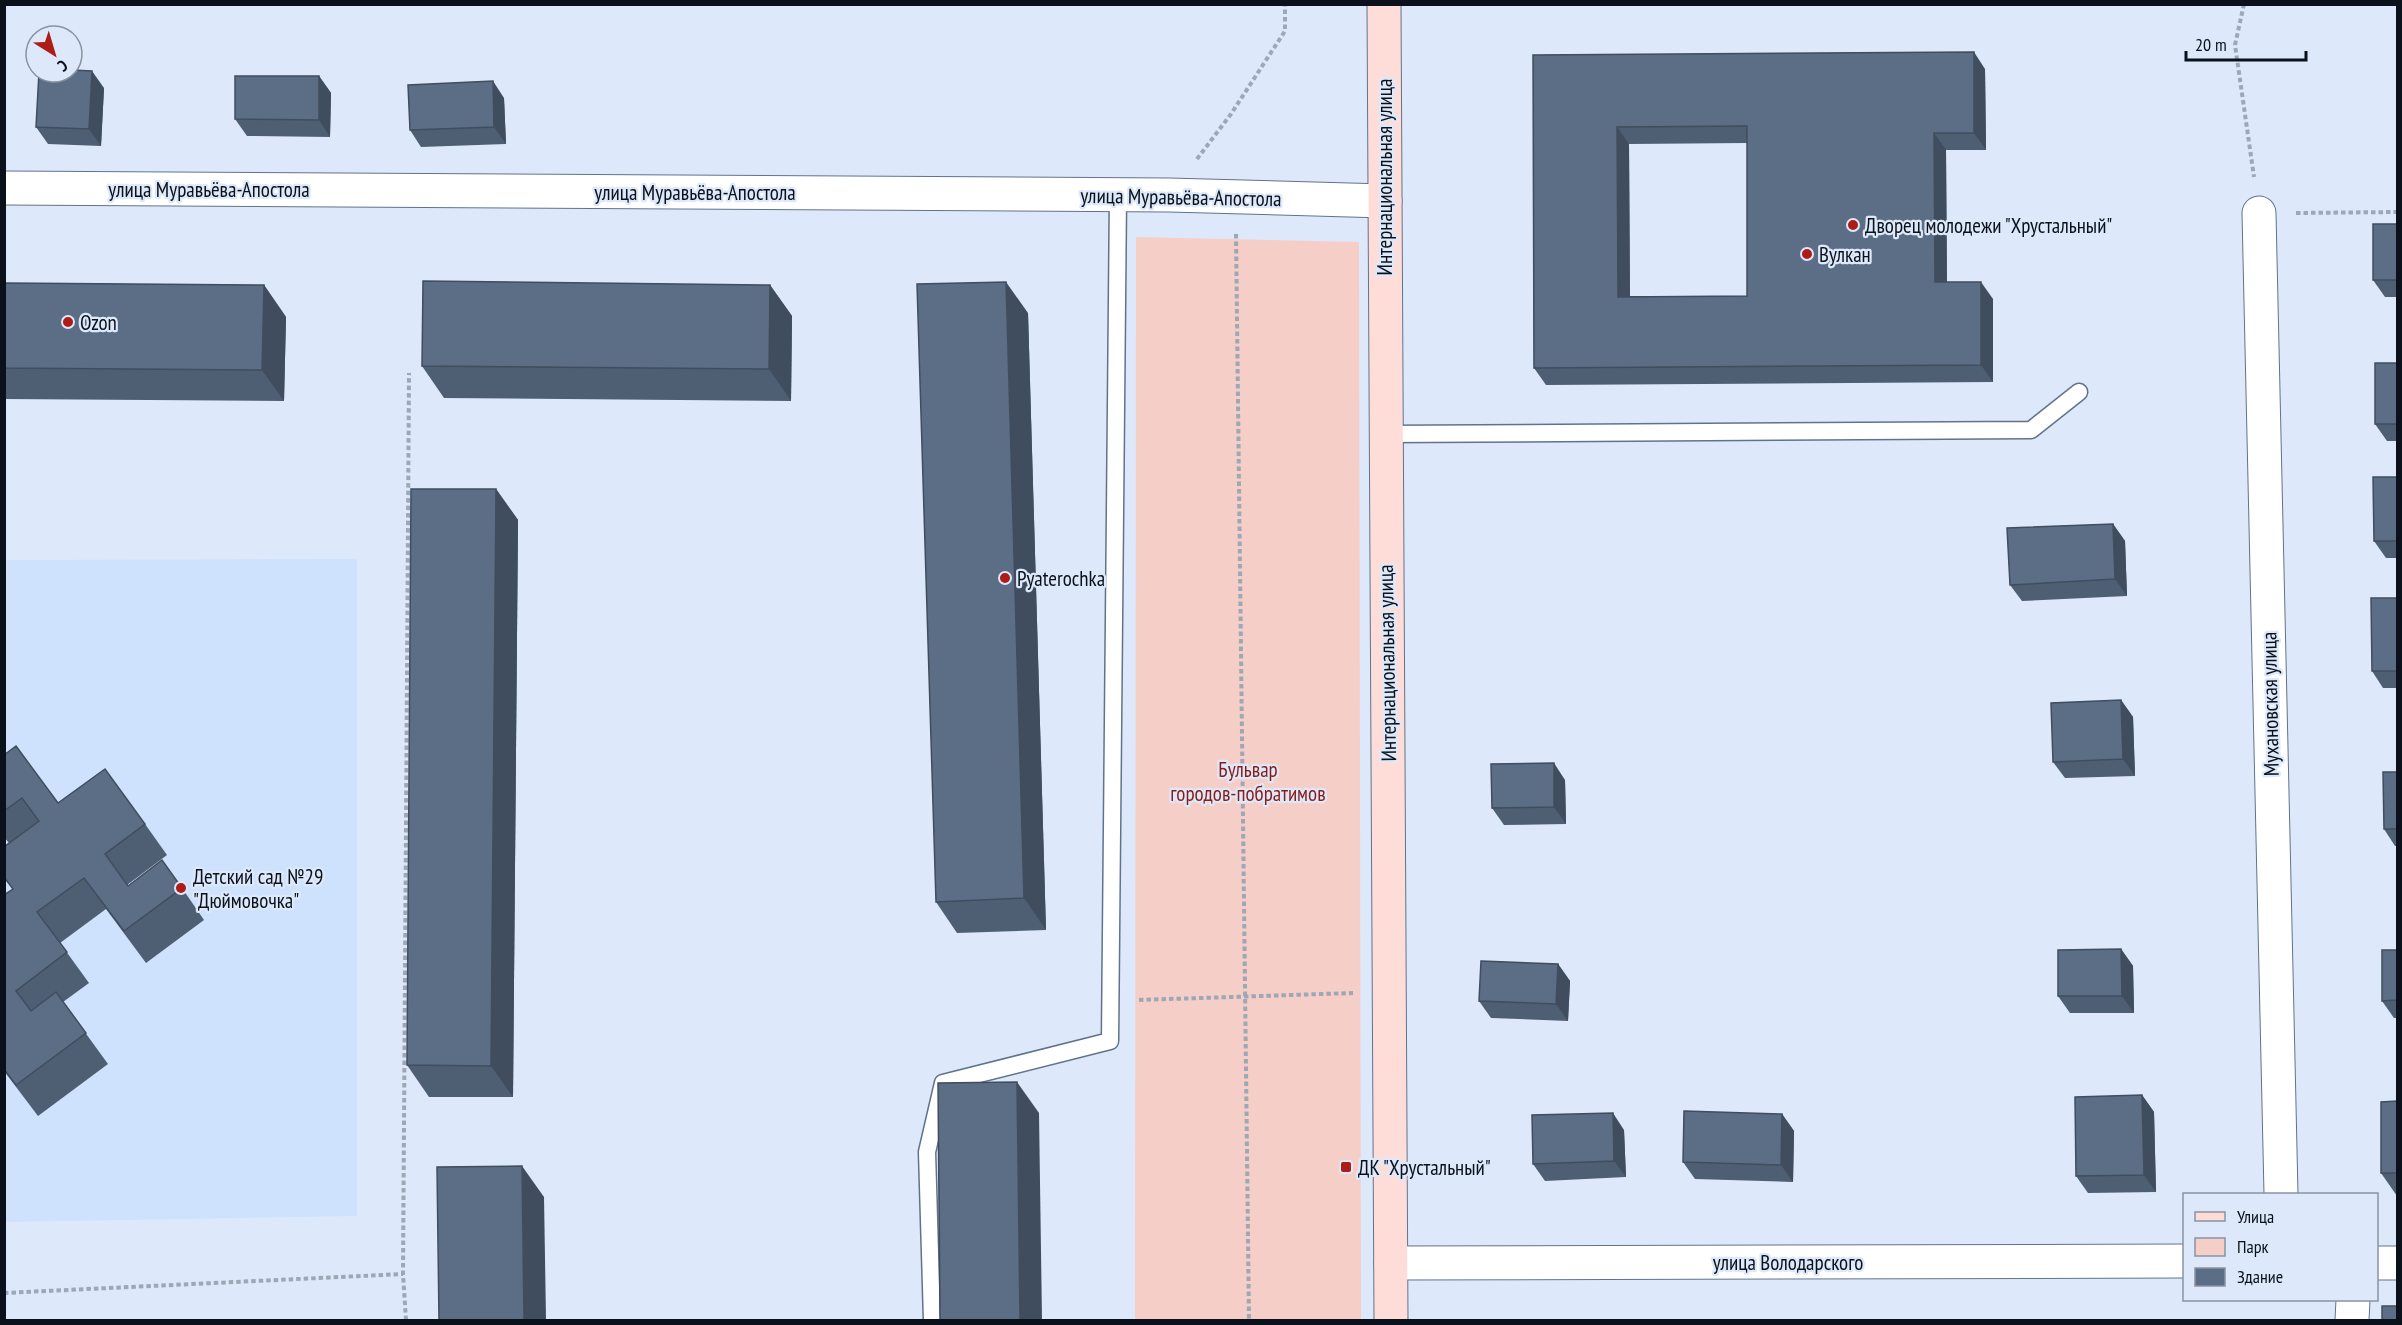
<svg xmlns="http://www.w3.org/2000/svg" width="2402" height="1325" viewBox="0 0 2402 1325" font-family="'PT Sans Narrow',sans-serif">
<rect width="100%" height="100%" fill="#dde9fa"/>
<polygon fill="#cee2fd" points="357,559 357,1216 5,1222 4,560"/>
<polygon fill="#f5cec8" points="1136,237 1359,242 1361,1320 1135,1320"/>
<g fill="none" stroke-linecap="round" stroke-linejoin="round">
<g stroke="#61738b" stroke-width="19">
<g id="service">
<polyline points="1385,434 2031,430 2079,392"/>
<polyline points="932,1320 927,1152 943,1083 1110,1041 1118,195"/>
</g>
</g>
<g stroke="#61738b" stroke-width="35">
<g id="minor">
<polyline points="4,188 1169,195 1385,201"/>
<polyline points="2259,213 2281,1194"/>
<polyline points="1391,1263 2184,1261"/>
<polyline points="2376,1263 2398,1263"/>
<polyline points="2352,1320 2353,1300"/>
</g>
</g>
<g stroke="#61738b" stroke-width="35">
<polyline id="secondary" points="1384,4 1391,1320"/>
</g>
<g stroke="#9da7b6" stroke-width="4" stroke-dasharray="4.5 3" stroke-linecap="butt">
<polyline points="2244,4 2235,45 2254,177"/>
<polyline points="1197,159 1231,114 1285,31 1285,4"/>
<polyline points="2296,213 2398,212"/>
<polyline points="1236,234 1249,1320"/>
<polyline points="1139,1000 1353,993"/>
<polyline points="4,1293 403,1274"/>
<polyline points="406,1320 403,1274 409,373"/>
</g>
<use href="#service" stroke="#fff" stroke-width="16"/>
<use href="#minor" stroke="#fff" stroke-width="33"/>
<use href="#secondary" stroke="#feddd9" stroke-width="33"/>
</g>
<g fill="#4f5f73" fill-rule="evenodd">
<path d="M 1533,55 L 1985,69 L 1986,150 L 1946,150 L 1947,282 L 1993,299 L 1993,382 L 1546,385 L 1534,368 ZM 1747,143 L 1747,296 L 1630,296 L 1629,144 Z"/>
<polygon points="319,76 331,93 330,137 247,136 235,119"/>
<polygon points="104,88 101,146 48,144 36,127"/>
<polygon points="504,98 506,144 421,147 410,130"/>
<polygon points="2397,224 2397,297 2385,297 2373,280"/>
<polygon points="4,283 264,285 286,317 284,401 4,399"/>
<polygon points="770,285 792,316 791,401 444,398 422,366"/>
<polygon points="1028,313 1046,930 957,933 936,902"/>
<polygon points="2397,363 2397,441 2387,441 2375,424"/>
<polygon points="2397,477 2397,558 2386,558 2374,541"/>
<polygon points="496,489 518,520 513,1097 429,1097 407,1065"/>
<polygon points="2113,524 2125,541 2127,596 2022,601 2010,585"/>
<polygon points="2397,598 2397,688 2383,688 2372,671"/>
<polygon points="2121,700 2133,717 2135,776 2065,778 2053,762"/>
<polygon points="4,755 58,803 145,824 167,855 127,885 128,886 182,888 204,920 146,963 106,909 60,943 89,983 63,1002 108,1064 38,1116 4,1071 4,895 13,889 4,878 4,847 9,843 4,837"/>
<polygon points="2397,772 2397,846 2395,846 2384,829"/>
<polygon points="1565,780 1566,824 1504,825 1492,808"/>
<polygon points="2121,949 2133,966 2134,1013 2070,1013 2058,996"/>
<polygon points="2397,950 2397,1018 2394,1018 2382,1001"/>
<polygon points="1558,964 1570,981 1568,1021 1491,1018 1479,1001"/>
<polygon points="2142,1095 2154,1112 2156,1192 2088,1193 2076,1176"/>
<polygon points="2397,1101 2397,1196 2381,1173"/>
<polygon points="1782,1114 1794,1131 1793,1182 1695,1179 1683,1162"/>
<polygon points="1624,1130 1626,1177 1545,1181 1533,1164"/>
</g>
<g fill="#404d5e">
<polygon points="1974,52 1985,69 1986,150 1974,133"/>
<polygon points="92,71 104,88 101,146 89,129"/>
<polygon points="319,76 331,93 330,137 319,120"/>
<polygon points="493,81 504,98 506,144 494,127"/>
<polygon points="1617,127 1629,144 1630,313 1618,297"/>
<polygon points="1934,133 1946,150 1947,299 1935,282"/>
<polygon points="1006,282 1028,313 1046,930 1024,898"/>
<polygon points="1981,282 1993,299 1993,382 1981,365"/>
<polygon points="264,285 286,317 284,401 262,370"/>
<polygon points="770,285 792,316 791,401 769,369"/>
<polygon points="496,489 518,520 513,1097 491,1066"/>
<polygon points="2113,524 2125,541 2127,596 2115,579"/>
<polygon points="2121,700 2133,717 2135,776 2123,759"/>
<polygon points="1554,763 1565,780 1566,824 1554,807"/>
<polygon points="2121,949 2133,966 2134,1013 2122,996"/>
<polygon points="1558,964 1570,981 1568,1021 1556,1004"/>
<polygon points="1017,1082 1039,1113 1042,1320 1020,1320"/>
<polygon points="2142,1095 2154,1112 2156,1192 2144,1175"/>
<polygon points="1613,1113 1624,1130 1626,1177 1614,1161"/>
<polygon points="1782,1114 1794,1131 1793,1182 1781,1165"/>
<polygon points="522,1166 544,1197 546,1320 524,1320"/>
</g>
<g fill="#5c6e86" stroke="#404d5e" stroke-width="1.5" fill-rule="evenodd">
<path d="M 1974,52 L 1974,133 L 1934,133 L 1935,282 L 1981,282 L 1981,365 L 1534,368 L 1533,55 ZM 1747,126 L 1747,296 L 1618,297 L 1617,127 Z"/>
<polygon points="72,70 92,71 89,129 36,127 39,72 72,72"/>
<polygon points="235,76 319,76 319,120 235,119"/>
<polygon points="493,81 494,127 410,130 408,85"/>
<rect x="2373" y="224" width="24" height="56"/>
<polygon points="423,281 770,285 769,369 422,366"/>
<polygon points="1006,282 1024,898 936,902 917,284"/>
<polygon points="4,283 264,285 262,370 4,368"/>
<rect x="2375" y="363" width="22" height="61"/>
<polygon points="2373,477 2397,477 2397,541 2374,541"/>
<polygon points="411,489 496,489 491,1066 407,1065"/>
<polygon points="2113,524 2115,579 2010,585 2007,528"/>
<polygon points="2371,598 2397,598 2397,671 2372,671"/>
<polygon points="2121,700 2123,759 2053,762 2051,703"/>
<polygon points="16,746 58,803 105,769 145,824 105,854 128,886 162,860 182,888 124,931 84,878 37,912 67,952 16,991 31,1011 56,992 86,1033 16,1085 4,1069 4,895 13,889 4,877 4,847 39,821 22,798 4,811 4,755"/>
<polygon points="1554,763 1554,807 1492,808 1491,764"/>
<polygon points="2383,772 2397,772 2397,829 2384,829"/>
<polygon points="2121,949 2122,996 2058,996 2058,950"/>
<polygon points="2382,950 2397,950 2397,1000 2382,1001"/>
<polygon points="1481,961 1558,964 1556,1004 1479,1001"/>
<polygon points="1017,1082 1020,1320 940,1320 938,1083"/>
<polygon points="2142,1095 2144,1175 2076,1176 2075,1097"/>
<polygon points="2397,1101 2397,1173 2381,1173 2381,1102"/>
<polygon points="1684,1111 1782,1114 1781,1165 1683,1162"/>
<polygon points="1613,1113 1614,1161 1533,1164 1532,1115"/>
<polygon points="522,1166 524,1320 439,1320 437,1167"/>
<rect x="2382" y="1306" width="15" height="14"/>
</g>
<g fill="#ad1c16" stroke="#dde9fa" stroke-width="2">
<circle cx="1853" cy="225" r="6"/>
<circle cx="1807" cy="254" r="6"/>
<circle cx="68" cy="322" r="6"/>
<circle cx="1005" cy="578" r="6"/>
<circle cx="181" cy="888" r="6"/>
<rect x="1340" y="1161" width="12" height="12" rx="3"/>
</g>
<g text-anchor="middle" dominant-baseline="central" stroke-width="4.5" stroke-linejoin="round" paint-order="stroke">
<g font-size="21" fill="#0a111a" stroke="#dde9fa">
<text transform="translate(1384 177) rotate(-90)">Интернациональная улица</text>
<text x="209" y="189">улица Муравьёва-Апостола</text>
<text x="695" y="192">улица Муравьёва-Апостола</text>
<text transform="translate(1181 197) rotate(1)">улица Муравьёва-Апостола</text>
<text transform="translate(1387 663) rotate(-91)">Интернациональная улица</text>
<text transform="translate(2270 704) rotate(-91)">Мухановская улица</text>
<text x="1788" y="1262">улица Володарского</text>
</g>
<g font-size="21" fill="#0a111a" stroke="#dde9fa" text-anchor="start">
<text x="1865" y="225">Дворец молодежи "Хрустальный"</text>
<text x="1819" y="254">Вулкан</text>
<text x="80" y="322">Ozon</text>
<text x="1017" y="578">Pyaterochka</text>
<text x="193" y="876">Детский сад №29<tspan x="193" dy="24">"Дюймовочка"</tspan></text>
<text x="1358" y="1167">ДК "Хрустальный"</text>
</g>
<g font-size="21" fill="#8b1b14" stroke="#dde9fa">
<text x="1248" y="769">Бульвар<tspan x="1248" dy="24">городов-побратимов</tspan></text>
</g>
</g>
<rect width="2402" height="1325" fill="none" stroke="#0a111a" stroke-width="12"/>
<rect x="2183" y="1193" width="195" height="108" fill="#dde9fa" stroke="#8993a0" stroke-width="1.5"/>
<rect x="2195" y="1212" width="30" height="9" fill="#feddd9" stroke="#8993a0" stroke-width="1.5"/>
<text x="2237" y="1223" font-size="18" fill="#0a111a">Улица</text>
<rect x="2195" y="1238" width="30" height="18" fill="#f5cec8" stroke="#8993a0" stroke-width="1.5"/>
<text x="2237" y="1253" font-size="18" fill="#0a111a">Парк</text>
<rect x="2195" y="1268" width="30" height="18" fill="#5c6e86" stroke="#8993a0" stroke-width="1.5"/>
<text x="2237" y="1283" font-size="18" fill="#0a111a">Здание</text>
<g transform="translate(54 54) rotate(143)"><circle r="28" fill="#dde9fa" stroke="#8993a0" stroke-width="1.5"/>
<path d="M0-4.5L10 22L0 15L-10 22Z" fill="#ad1c16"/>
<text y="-9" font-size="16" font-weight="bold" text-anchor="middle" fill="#0a111a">С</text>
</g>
<path d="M2186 51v9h120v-9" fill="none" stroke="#0a111a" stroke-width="3"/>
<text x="2195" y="51" font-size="18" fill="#0a111a" stroke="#dde9fa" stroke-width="4.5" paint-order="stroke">20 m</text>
</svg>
